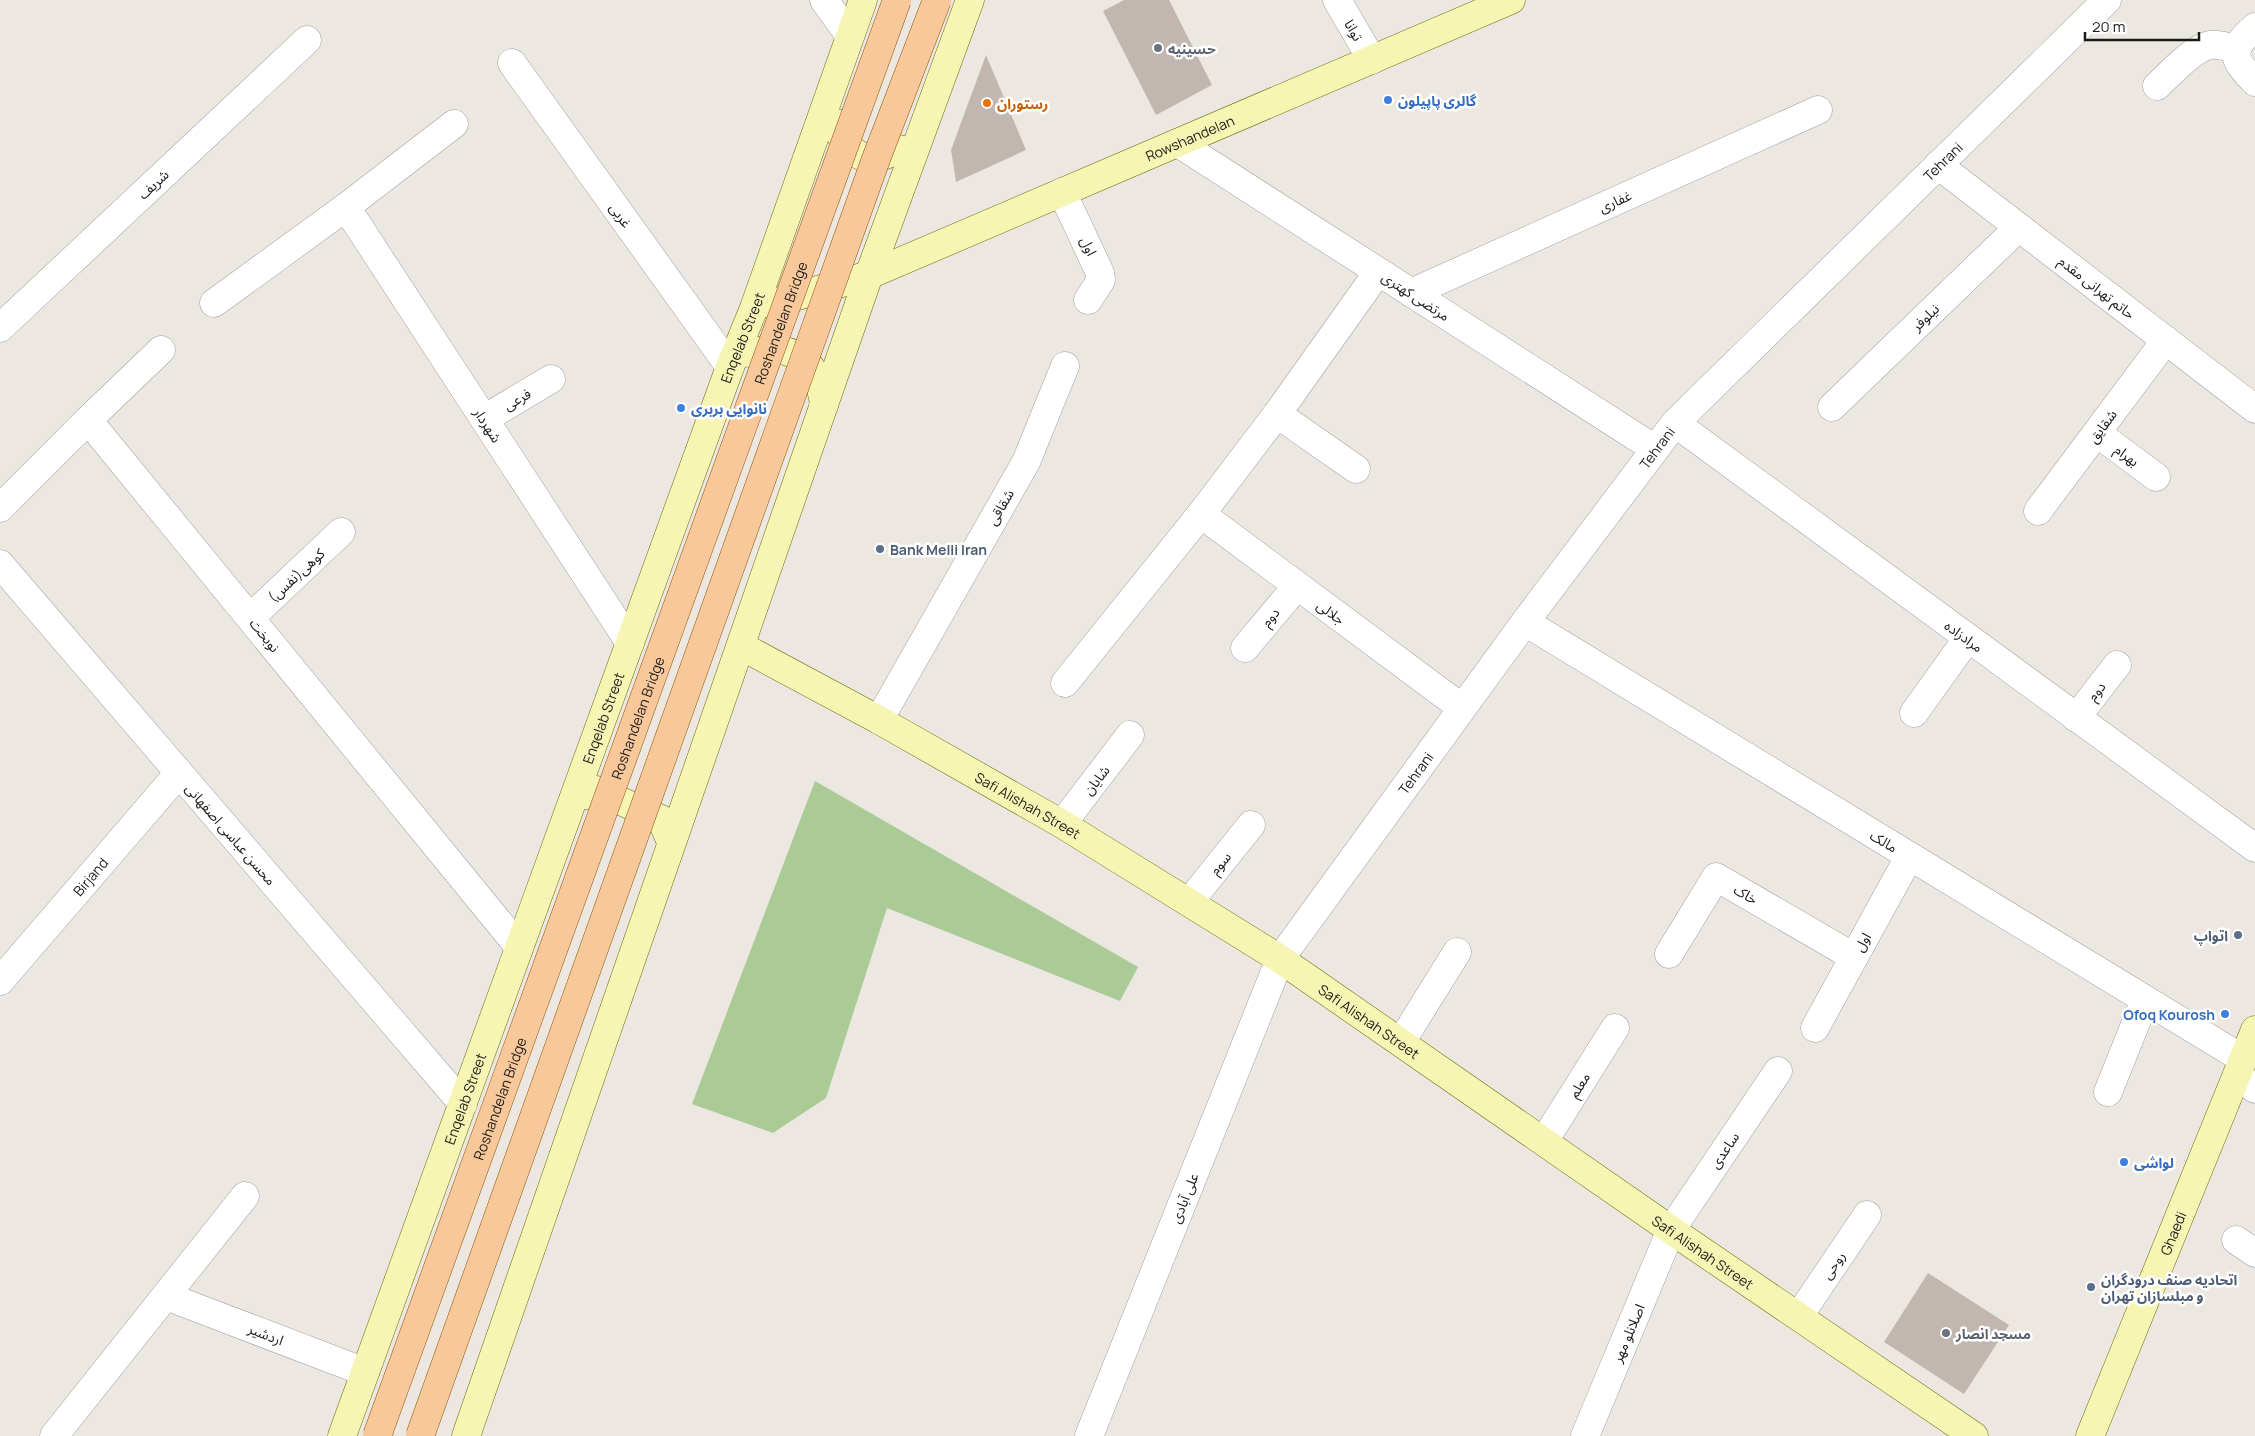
<svg xmlns="http://www.w3.org/2000/svg" width="2255" height="1436" font-family="Manrope,'Noto Sans Arabic',sans-serif">
  <style>
    .forest { fill: #aacb96 }
    .building { fill: #c1b7b0 }
    .lines { fill: none; stroke-linecap: round; stroke-linejoin: round }
    .street-casing { stroke: #a2a2a2; stroke-width: 29 }
    .secondary-casing { stroke: #696c08; stroke-width: 29 }
    .street { stroke: #fff; stroke-width: 28 }
    .secondary { stroke: #f7f5b4; stroke-width: 28 }
    .primary-bridge-casing { stroke: #8d5605; stroke-width: 29; stroke-linecap: butt }
    .primary-bridge { stroke: #f8c89a; stroke-width: 28 }
    .worship-dot { fill: #6b7280; stroke: #fff; stroke-width: 2 }
    .shop-dot { fill: #3f7fe0; stroke: #fff; stroke-width: 2 }
    .food-dot { fill: #e8710a; stroke: #fff; stroke-width: 2 }
    .service-dot { fill: #5c6f8a; stroke: #fff; stroke-width: 2 }
    .labels { text-anchor: middle; dominant-baseline: central; stroke-width: 5; stroke-linejoin: round; paint-order: stroke }
    .street-label { font-size: 14px; fill: #1b1b1b; stroke: #fff }
    .worship-label { font-size: 14px; font-weight: bold; fill: #5b616d; stroke: #fff; text-anchor: start }
    .shop-label { font-size: 14px; font-weight: bold; fill: #366cbe; stroke: #fff; text-anchor: start }
    .food-label { font-size: 14px; font-weight: bold; fill: #c56008; stroke: #fff; text-anchor: start }
    .service-label { font-size: 14px; font-weight: bold; fill: #4e5e75; stroke: #fff; text-anchor: start }
  </style>
  <rect width="100%" height="100%" fill="#ece8e1"/>
  <polygon class="forest" points="815,781 1138,967 1120,1001 887,908 826,1098 773,1133 692,1104"/>
  <g class="building">
    <polygon points="1124,0 1169,0 1212,85 1156,115 1103,11"/>
    <polygon points="986,55 1026,150 956,182 951,150"/>
    <polygon points="1928,1273 2009,1325 1964,1394 1884,1342"/>
  </g>
  <g class="lines">
    <g class="street-casing">
      <g id="street">
        <polyline points="824,0 850,36"/>
        <polyline points="1337,0 1372,60"/>
        <path d="M 2255,27 C 2228,51 2232,58 2255,82"/>
        <polyline points="512,63 730,367"/>
        <path d="M 2157,86 C 2170,74 2193,48 2210,45 C 2219,44 2228,47 2237,50"/>
        <polyline points="1178,143 1655,449"/>
        <polyline points="1938,165 2255,409"/>
        <polyline points="1062,192 1100,273 1101,280 1088,300"/>
        <polyline points="346,207 630,643"/>
        <polyline points="1411,293 1818,110"/>
        <polyline points="214,303 346,207 454,124"/>
        <polyline points="0,328 307,40"/>
        <polyline points="1832,407 2019,227"/>
        <polyline points="1277,414 1356,469"/>
        <polyline points="484,419 551,379"/>
        <polyline points="88,420 161,350"/>
        <polyline points="1675,423 2255,848"/>
        <polyline points="2097,433 2156,477"/>
        <polyline points="0,508 88,420 519,947"/>
        <polyline points="2038,511 2166,340"/>
        <polyline points="1201,514 1462,708"/>
        <polyline points="0,564 463,1104"/>
        <polyline points="251,617 341,532"/>
        <polyline points="1525,622 2243,1059"/>
        <polyline points="1245,648 1296,587"/>
        <polyline points="1065,683 1201,514 1277,414 1378,272"/>
        <polyline points="1914,713 1967,639"/>
        <polyline points="2076,718 2117,665"/>
        <polyline points="879,720 1026,462 1065,366"/>
        <polyline points="1062,824 1130,735"/>
        <polyline points="1190,901 1251,825"/>
        <polyline points="1669,954 1716,877 1854,957"/>
        <path id="s1" d="M 0,981 L 179,773"/>
        <polyline points="1815,1028 1909,857"/>
        <polyline points="1401,1042 1457,952"/>
        <polyline points="2237,1075 2255,1089"/>
        <polyline points="2108,1092 2145,1000"/>
        <polyline points="1544,1141 1615,1028"/>
        <polyline points="2236,1240 2255,1253"/>
        <polyline points="166,1296 365,1372"/>
        <polyline points="1799,1316 1867,1215"/>
        <polyline points="54,1436 245,1196"/>
        <path id="s2" d="M 1089,1436 L 1280,959 L 1525,622 L 1675,423 L 2107,0"/>
        <polyline points="1585,1436 1671,1230 1778,1071"/>
      </g>
    </g>
    <g class="secondary-casing">
      <g id="secondary">
        <path d="M 837,123 C 839,139 856,161 876,158 C 883,157 892,152 899,149"/>
        <path id="s3" d="M 770,304 L 869,275 L 1511,0"/>
        <path d="M 749,353 C 793,341 819,362 824,405"/>
        <path id="s4" d="M 741,646 L 879,720 L 1062,824 L 1280,959 L 1671,1230 L 1974,1436"/>
        <polyline points="587,795 596,790 661,819 671,842"/>
        <path id="s5" d="M 342,1436 L 730,367 L 754,308 L 863,0"/>
        <polyline points="466,1436 869,275 970,0"/>
        <path id="s6" d="M 2090,1436 L 2255,1030"/>
      </g>
    </g>
    <use href="#street" class="street"/>
    <use href="#secondary" class="secondary"/>
    <g class="primary-bridge-casing">
      <g id="primary-bridge">
        <path id="s7" d="M 377,1436 L 897,0"/>
        <polyline points="420,1436 876,159 937,0"/>
      </g>
    </g>
    <use href="#primary-bridge" class="primary-bridge"/>
  </g>
  <g class="worship-dot">
    <circle cx="1158" cy="48" r="5"/>
    <circle cx="1946" cy="1333" r="5"/>
  </g>
  <g class="shop-dot">
    <circle cx="1388" cy="100" r="5"/>
    <circle cx="681" cy="408" r="5"/>
    <circle cx="2225" cy="1014" r="5"/>
    <circle cx="2124" cy="1162" r="5"/>
  </g>
  <circle class="food-dot" cx="987" cy="103" r="5"/>
  <g class="service-dot">
    <circle cx="880" cy="549" r="5"/>
    <circle cx="2238" cy="935" r="5"/>
    <circle cx="2091" cy="1287" r="5"/>
  </g>
  <g class="labels">
    <g class="street-label">
      <text transform="translate(1354 30) rotate(60)">توانا</text>
      <text stroke="none"><textPath href="#s3" startOffset="452">Rowshandelan</textPath></text>
      <text stroke="none"><textPath href="#s2" startOffset="1554">Tehrani</textPath></text>
      <text transform="translate(153 184) rotate(-43)">شریف</text>
      <text transform="translate(1615 201) rotate(-24)">غفاری</text>
      <text transform="translate(621 215) rotate(54)">غربی</text>
      <text transform="translate(1089 246) rotate(64)">اول</text>
      <text transform="translate(2097 287) rotate(38)">حاتم تهرانی مقدم</text>
      <text transform="translate(1416 296) rotate(33)">مرتضی کهتری</text>
      <text transform="translate(1925 317) rotate(-44)">نیلوفر</text>
      <text stroke="none"><textPath href="#s7" startOffset="1184">Roshandelan Bridge</textPath></text>
      <text stroke="none"><textPath href="#s5" startOffset="1169">Enqelab Street</textPath></text>
      <text transform="translate(517 399) rotate(-30)">فرعی</text>
      <text transform="translate(488 425) rotate(57)">شهردار</text>
      <text transform="translate(2102 426) rotate(-53)">شقایق</text>
      <text stroke="none"><textPath href="#s2" startOffset="1149">Tehrani</textPath></text>
      <text transform="translate(2127 455) rotate(36)">بهرام</text>
      <text transform="translate(1000 507) rotate(-60)">شقاقی</text>
      <text transform="translate(296 575) rotate(-43)">کوهی(نفس)</text>
      <text transform="translate(1331 612) rotate(36)">جلالی</text>
      <text transform="translate(1270 617) rotate(-51)">دوم</text>
      <text transform="translate(265 635) rotate(51)">نوبخت</text>
      <text transform="translate(1964 636) rotate(36)">مرادزاده</text>
      <text transform="translate(2096 691) rotate(-52)">دوم</text>
      <text stroke="none"><textPath href="#s5" startOffset="764">Enqelab Street</textPath></text>
      <text stroke="none"><textPath href="#s7" startOffset="764">Roshandelan Bridge</textPath></text>
      <text stroke="none"><textPath href="#s2" startOffset="744">Tehrani</textPath></text>
      <text transform="translate(1096 780) rotate(-52)">شایان</text>
      <text stroke="none"><textPath href="#s4" startOffset="328">Safi Alishah Street</textPath></text>
      <text transform="translate(231 834) rotate(49)">محسن عباسی اصفهانی</text>
      <text transform="translate(1884 841) rotate(31)">مالک</text>
      <text transform="translate(1220 863) rotate(-51)">سوم</text>
      <text stroke="none"><textPath href="#s1" startOffset="138">Birjand</textPath></text>
      <text transform="translate(1746 894) rotate(30)">خاک</text>
      <text transform="translate(1862 942) rotate(-61)">اول</text>
      <text stroke="none"><textPath href="#s4" startOffset="732">Safi Alishah Street</textPath></text>
      <text transform="translate(1579 1085) rotate(-58)">معلم</text>
      <text stroke="none"><textPath href="#s5" startOffset="359">Enqelab Street</textPath></text>
      <text stroke="none"><textPath href="#s7" startOffset="359">Roshandelan Bridge</textPath></text>
      <text transform="translate(1724 1150) rotate(-56)">ساعدی</text>
      <text transform="translate(1184 1198) rotate(-68)">علی آبادی</text>
      <text stroke="none"><textPath href="#s6" startOffset="219">Ghaedi</textPath></text>
      <text stroke="none"><textPath href="#s4" startOffset="1138">Safi Alishah Street</textPath></text>
      <text transform="translate(1833 1265) rotate(-56)">روحی</text>
      <text transform="translate(1628 1333) rotate(-67)">اصلانلو مهر</text>
      <text transform="translate(266 1334) rotate(21)">اردشیر</text>
    </g>
    <g class="worship-label">
      <text x="1168" y="48">حسینیه</text>
      <text x="1956" y="1333">مسجد انصار</text>
    </g>
    <g class="shop-label">
      <text x="1398" y="100">گالری پاپیلون</text>
      <text x="691" y="408">نانوایی بربری</text>
      <text x="2215" y="1014" text-anchor="end">Ofoq Kourosh</text>
      <text x="2134" y="1162">لواشی</text>
    </g>
    <g class="food-label">
      <text x="997" y="103">رستوران</text>
    </g>
    <g class="service-label">
      <text x="890" y="549">Bank Melli Iran</text>
      <text x="2228" y="935" text-anchor="end">اتواپ</text>
      <text x="2101" y="1279">اتحادیه صنف درودگران<tspan x="2101" dy="16">و مبلسازان تهران</tspan></text>
    </g>
  </g>
  <path d="M2085 32v8h114v-8" fill="none" stroke="#1b1b1b" stroke-width="2.5"/>
  <text x="2092" y="32" font-size="15" fill="#1b1b1b" stroke="#ffffff" stroke-width="4" paint-order="stroke">20 m</text>
</svg>
